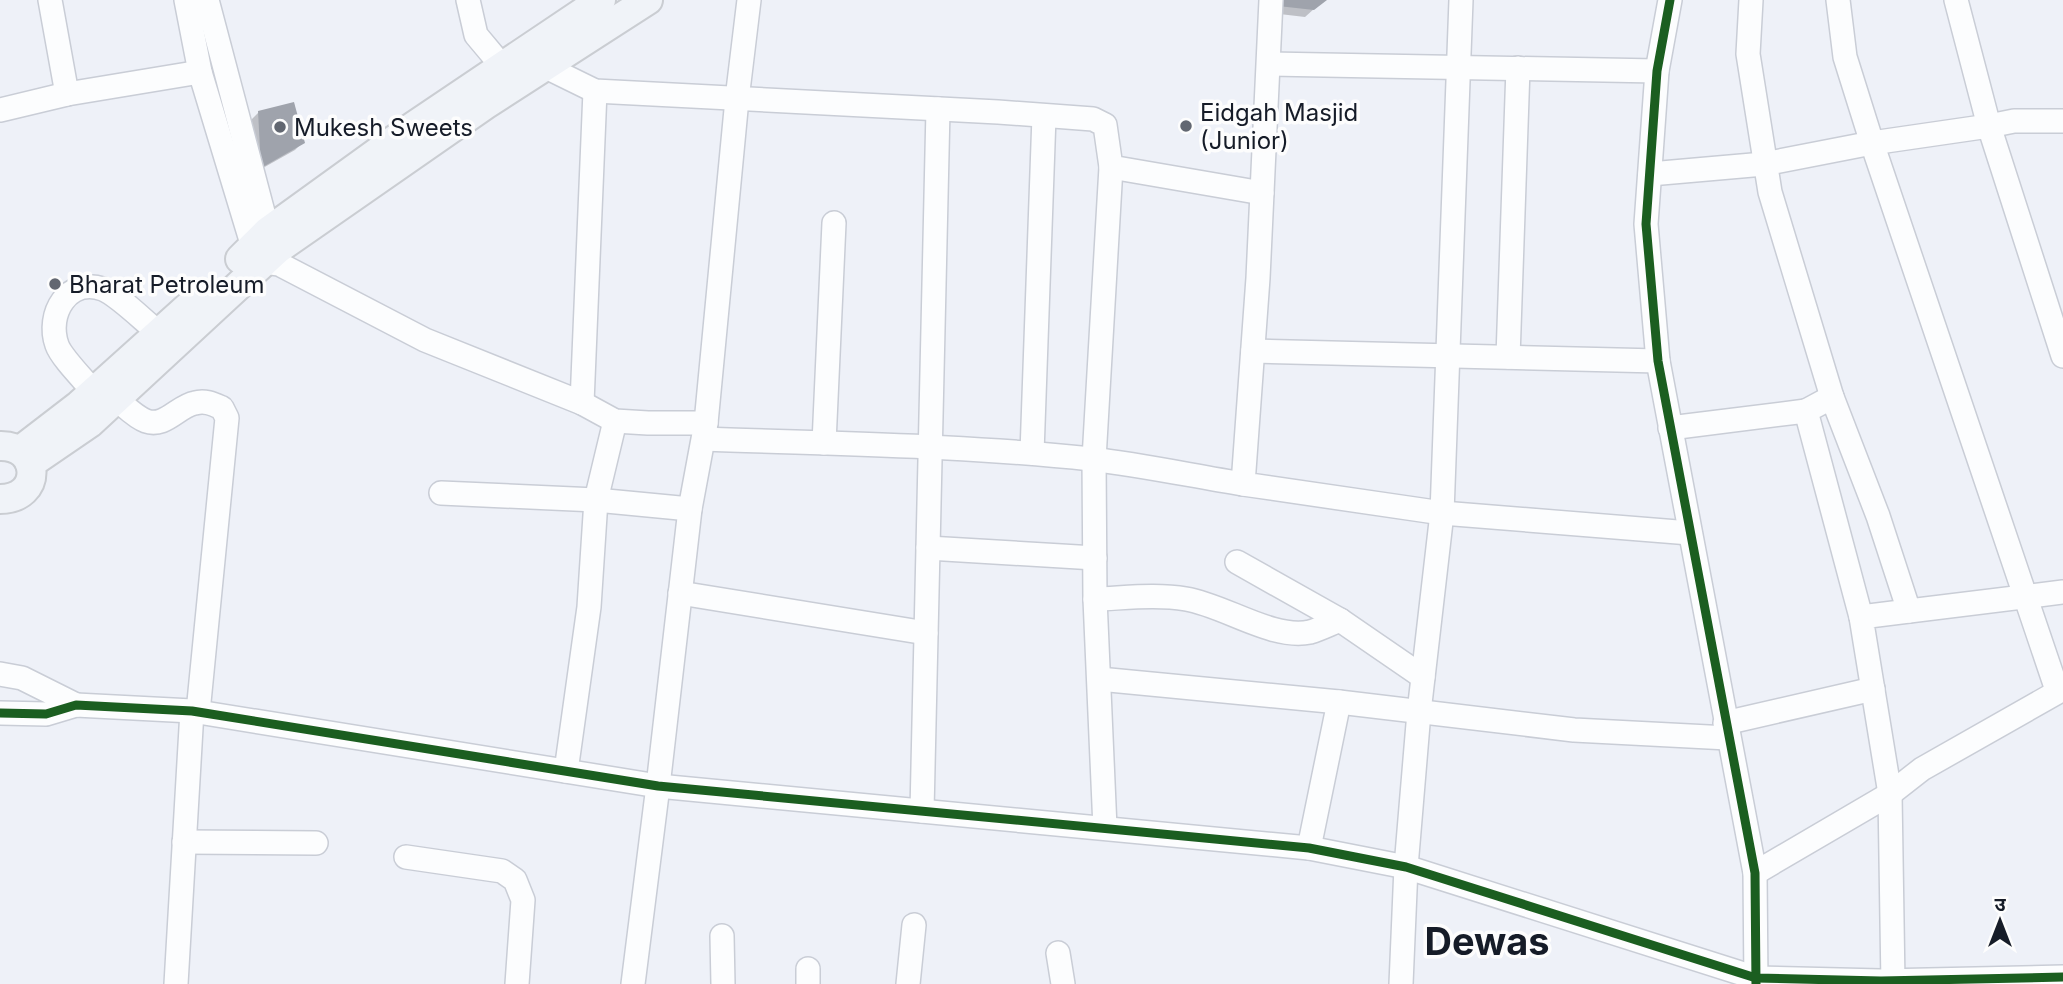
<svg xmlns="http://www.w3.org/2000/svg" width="2063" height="984" font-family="Inter,'Noto Sans Devanagari',sans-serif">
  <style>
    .shadow { fill: #0003 }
    .building { fill: #9fa3ac }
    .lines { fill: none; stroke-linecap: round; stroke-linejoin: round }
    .minor-casing { stroke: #c9cdd6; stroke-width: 26 }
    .major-casing { stroke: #cacdd2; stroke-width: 32 }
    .minor { stroke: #fcfdfe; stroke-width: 23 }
    .major { stroke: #f0f3f8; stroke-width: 28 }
    .cycleway-casing { stroke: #fdfdfd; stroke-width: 13 }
    .cycleway { stroke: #1b5e20; stroke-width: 9 }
    .poi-dot { fill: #626771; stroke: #fdfdfd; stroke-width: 2.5 }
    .labels { text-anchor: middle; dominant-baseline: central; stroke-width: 7; stroke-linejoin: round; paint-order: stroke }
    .poi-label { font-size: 24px; fill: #161c28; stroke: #fdfdfd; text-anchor: start }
    .town-label { font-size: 38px; font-weight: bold; fill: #161c28; stroke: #fdfdfd }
  </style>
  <rect width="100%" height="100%" fill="#eef1f8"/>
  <g class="shadow">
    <polygon points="1271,0 1324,0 1305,17 1271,13"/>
    <polygon points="259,112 303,142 295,150 254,173 251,120"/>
  </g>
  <g class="building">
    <polygon points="1277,0 1327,0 1314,10 1278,6"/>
    <polygon points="294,102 305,143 261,168 258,111"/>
  </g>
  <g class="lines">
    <g class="minor-casing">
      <g id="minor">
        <polyline points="50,0 67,94"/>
        <polyline points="186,0 200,72 253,247 264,262 279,264 425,340 582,403 615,421 648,423 706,423"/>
        <polyline points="207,0 268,231 275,243"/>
        <polyline points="468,0 476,35 502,66"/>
        <polyline points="1271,0 1258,278 1243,484 1442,513 1690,533"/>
        <polyline points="1670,0 1657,71 1646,224 1658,361 1755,873 1756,984"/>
        <polyline points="1751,0 1748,54 1770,192 1832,397 1878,516 1909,611 2063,592"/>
        <polyline points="1838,0 1845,57 1872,143 2057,690"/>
        <polyline points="1956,0 1989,126 2063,356"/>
        <polyline points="1269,64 1657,71"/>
        <polyline points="544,66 595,91 998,112 1093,119 1105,125 1111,167 1262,193"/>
        <polyline points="0,110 67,94 200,72"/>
        <polyline points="1650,174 1764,164 1872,143 1989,126 2014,121 2063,121"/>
        <polyline points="1253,351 1658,361"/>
        <polyline points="1508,357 1518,68"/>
        <path d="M 94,392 C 85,381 61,357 57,345 C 46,314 68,277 103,289 C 118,295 145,322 159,333"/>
        <polyline points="1832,397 1806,411 1861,617"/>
        <path d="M 115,398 C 125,406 135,417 146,421 C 165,428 178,406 195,403 C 205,400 213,404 222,408 L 227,418 L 198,712"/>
        <polyline points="582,403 595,91"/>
        <polyline points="1670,428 1806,411"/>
        <path d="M 704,439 C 833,444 962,445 1091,459 C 1142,465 1193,476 1243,484"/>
        <polyline points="824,443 834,223"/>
        <polyline points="1032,453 1044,116"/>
        <polyline points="441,493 596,500 690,509"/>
        <polyline points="928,548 1095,558"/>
        <polyline points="1237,562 1340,620 1423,677"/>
        <polyline points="680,593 926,633"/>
        <path d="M 1095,599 C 1125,598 1157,594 1186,599 C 1224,605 1272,640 1310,632 C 1320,629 1330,624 1340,620"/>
        <polyline points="0,674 22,678 76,705"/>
        <polyline points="1099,679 1339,702 1574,730 1728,738"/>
        <polyline points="0,713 46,714 76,705 192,711 658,786 1309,848 1406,867 1756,978 1881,981 2063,977"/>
        <polyline points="1725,723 1873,689"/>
        <polyline points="566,771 589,607 596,500 615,421"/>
        <polyline points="922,811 938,109"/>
        <polyline points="1105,828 1095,599 1094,459 1111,167"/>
        <polyline points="184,842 316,843"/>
        <polyline points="1309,848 1339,702"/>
        <polyline points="406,857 502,871 515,880 523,900 517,984"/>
        <polyline points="1755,873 1890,794 1922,769 2063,689"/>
        <polyline points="722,936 723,984"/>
        <polyline points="1058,953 1063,984"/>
        <polyline points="808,969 808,984"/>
        <polyline points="176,984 192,711"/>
        <polyline points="633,984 658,786 690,509 706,423 737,99 749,0"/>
        <polyline points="908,984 914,925"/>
        <polyline points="1401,984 1406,867 1419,712 1442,513 1461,0"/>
        <polyline points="1893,984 1890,794 1861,617 1909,611"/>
      </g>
    </g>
    <g class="major-casing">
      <g id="major">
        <polyline points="240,259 268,231 412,127 601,0"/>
        <polyline points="27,445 79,405 198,298"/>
        <path d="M 0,446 C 41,445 43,499 0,499"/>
        <polyline points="30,464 90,423 278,249 485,105 648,0"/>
      </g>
    </g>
    <use href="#minor" class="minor"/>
    <use href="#major" class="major"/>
    <g class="cycleway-casing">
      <g id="cycleway">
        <polyline points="1670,0 1657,71 1646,224 1658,361 1755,873 1756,984"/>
        <polyline points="0,713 46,714 76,705 192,711 658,786 1309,848 1406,867 1756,978 1881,981 2063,977"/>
      </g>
    </g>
    <use href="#cycleway" class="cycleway"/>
  </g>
  <g class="poi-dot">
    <circle cx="1186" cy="126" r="7"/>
    <circle cx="280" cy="127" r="7"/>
    <circle cx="55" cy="284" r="7"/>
  </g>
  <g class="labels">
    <g class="poi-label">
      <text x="1200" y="112">Eidgah Masjid<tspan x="1200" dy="28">(Junior)</tspan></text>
      <text x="294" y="127">Mukesh Sweets</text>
      <text x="69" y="284">Bharat Petroleum</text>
    </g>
    <g class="town-label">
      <text x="1487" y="941">Dewas</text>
    </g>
  </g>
  <g transform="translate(2000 921)" stroke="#fdfdfd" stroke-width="5" paint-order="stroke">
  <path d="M0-5L12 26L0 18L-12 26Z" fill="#161c28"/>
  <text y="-10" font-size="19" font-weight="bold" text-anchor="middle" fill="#161c28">उ</text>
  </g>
</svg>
